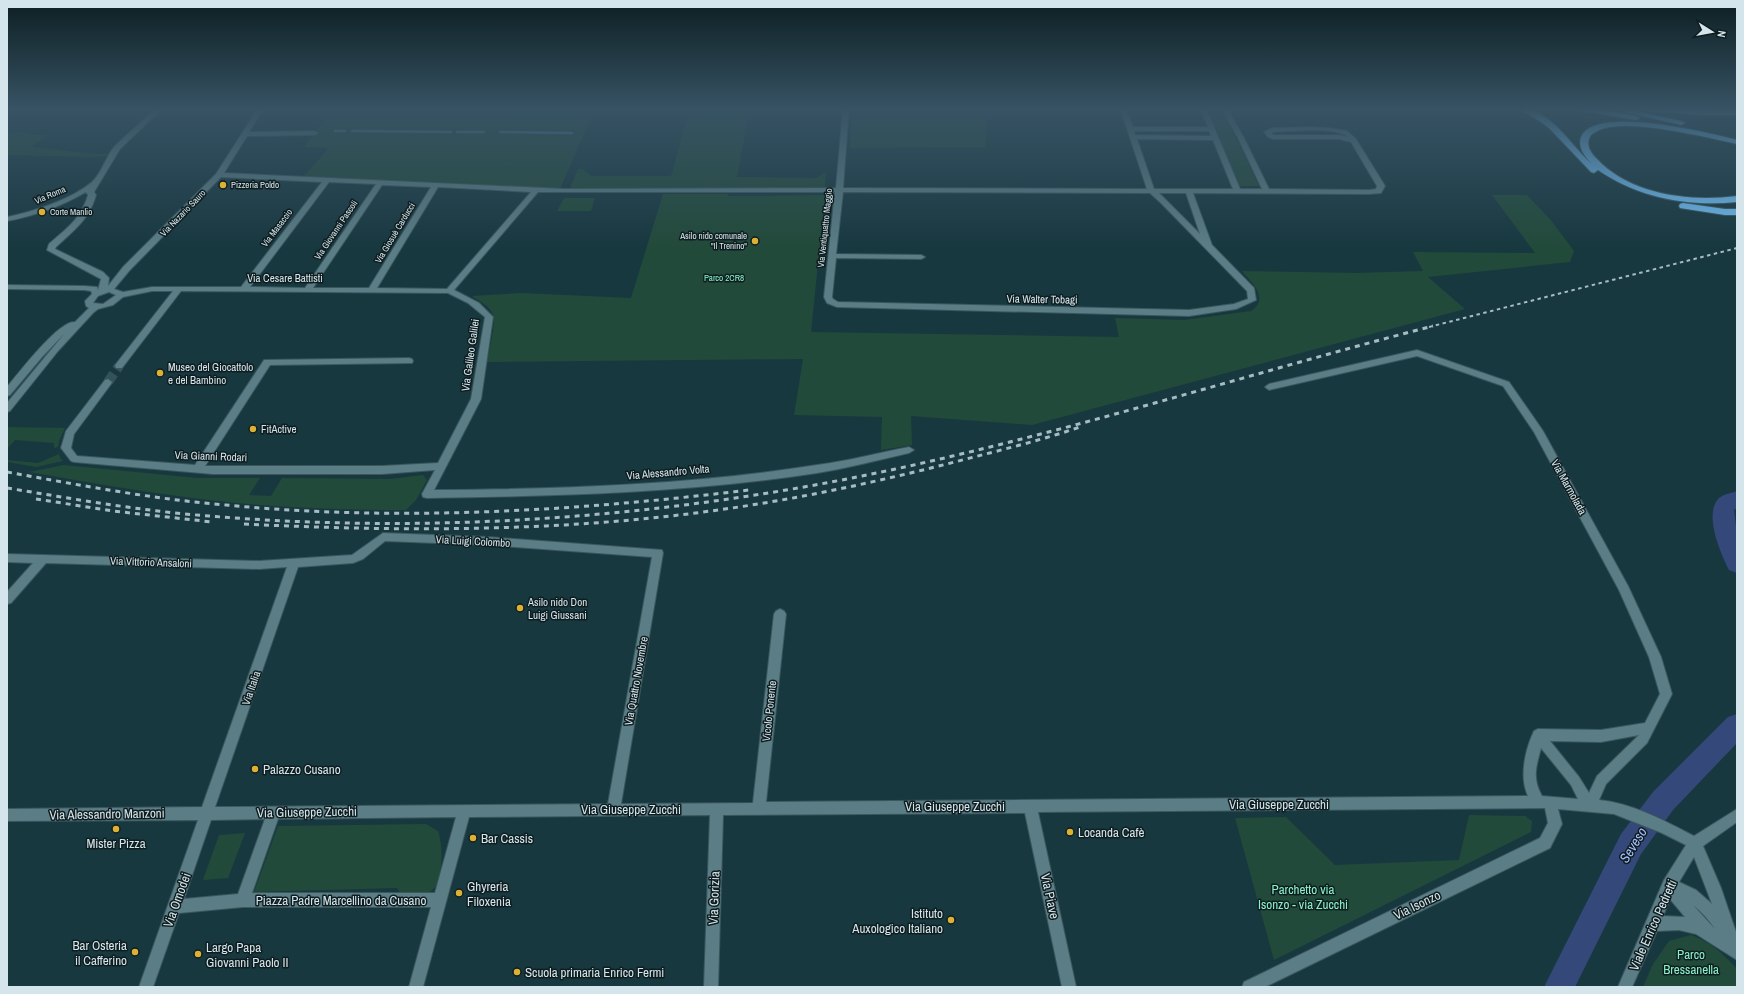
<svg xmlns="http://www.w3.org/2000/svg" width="1744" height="994" font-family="'Archivo Narrow',sans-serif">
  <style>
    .green { fill: #224a3a }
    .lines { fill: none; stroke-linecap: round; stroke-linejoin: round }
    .stream { stroke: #65779c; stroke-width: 2.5 }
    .river { fill: #35487a; fill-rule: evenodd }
    .minor-tunnel { stroke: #34525a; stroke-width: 10; stroke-dasharray: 10 5; stroke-linecap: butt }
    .minor-casing { stroke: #3b575d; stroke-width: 2 }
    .highway-casing { stroke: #3b575d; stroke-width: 2 }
    .minor { fill: #5b7d85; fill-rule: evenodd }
    .highway { fill: #71bff7; fill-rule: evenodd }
    .rail-far1 { stroke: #a7bcc2; stroke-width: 2; stroke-dasharray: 3.5 3.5; stroke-linecap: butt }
    .rail { stroke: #a7bcc2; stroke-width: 3; stroke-dasharray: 5 5; stroke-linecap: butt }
    .poi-dot { fill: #ddb133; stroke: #0f1d20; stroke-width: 1.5 }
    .labels { text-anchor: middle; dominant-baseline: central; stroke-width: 3; stroke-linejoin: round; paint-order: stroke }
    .far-poi-label { font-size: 9px; fill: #d4e6eb; stroke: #0f1d20; text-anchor: start }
    .far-street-label { font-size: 9px; fill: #d4e6eb; stroke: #0f1d20 }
    .far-park-label { font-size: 9px; fill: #89f2c6; stroke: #0f1d20 }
    .street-label { font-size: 11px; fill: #d4e6eb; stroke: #0f1d20 }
    .poi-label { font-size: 11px; fill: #d4e6eb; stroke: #0f1d20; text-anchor: start }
    .near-poi-label { font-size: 13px; fill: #d4e6eb; stroke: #0f1d20; text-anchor: start }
    .near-street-label { font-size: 13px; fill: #d4e6eb; stroke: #0f1d20 }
    .near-park-label { font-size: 13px; fill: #89f2c6; stroke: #0f1d20 }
    .near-water-label { font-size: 14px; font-style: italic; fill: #a4bdfc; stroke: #0f1d20 }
  </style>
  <rect width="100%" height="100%" fill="#183840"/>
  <g class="green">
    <polygon points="333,108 595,108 560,189 303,177 329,148 304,147"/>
    <polygon points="690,108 750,108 737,177 816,178 826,172 825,188 570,188 578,169 583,169 592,176 671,176"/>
    <polygon points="852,108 899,108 912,115 987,116 985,147 850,148"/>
    <polygon points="1205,108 1221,108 1259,186 1240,186"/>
    <polygon points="7,131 12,134 18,132 31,133 30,135 47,135 31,147 94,154 108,154 108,156 92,157 7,155"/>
    <path d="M 663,194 L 728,194 L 728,196 L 825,195 L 811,332 L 1119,337 L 1115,318 L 1184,320 L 1251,311 C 1270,298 1252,283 1242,271 L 1357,273 L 1423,271 L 1413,252 L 1535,253 L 1492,195 L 1527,195 L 1551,220 L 1574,251 L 1570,262 L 1428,277 L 1465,309 L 1032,425 L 911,416 L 912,445 L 881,450 L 882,417 L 794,415 L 803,359 L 487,362 C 489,351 496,325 493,315 C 490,306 479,301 472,296 L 522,293 L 631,298 Z"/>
    <polygon points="564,198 595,198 591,211 557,211"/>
    <polygon points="7,427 65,428 59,441 58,447 54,448 54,443 15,440 7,449"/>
    <polygon points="59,454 60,458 63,461 36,467 7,462 7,460 38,463"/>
    <path d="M 64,465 L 197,478 L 260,478 L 249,495 L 271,496 L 282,478 L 390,479 L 423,475 L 427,480 L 416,500 L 406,510 C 343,510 280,508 218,501 C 155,494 92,483 29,472 Z"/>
    <polygon points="1469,815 1525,816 1532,821 1531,832 1274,960 1235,818 1286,817 1335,865 1459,860"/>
    <path d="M 426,824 L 438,831 C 443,846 443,872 436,886 C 434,889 429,892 427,895 L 403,897 L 397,888 L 254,892 L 278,826 Z"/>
    <polygon points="245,833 228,878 203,880 219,835"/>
    <path d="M 1691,935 C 1712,943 1722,953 1737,969 L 1737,987 L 1643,987 L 1653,964 L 1669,941 Z"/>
  </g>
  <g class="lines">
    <g class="stream">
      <polyline points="335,131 345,131"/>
      <polyline points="352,131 451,132"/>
      <polyline points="457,132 484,132"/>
      <polyline points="500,132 572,133"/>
    </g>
    <g class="river">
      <path d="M 1737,491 L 1737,508 L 1734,510 L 1737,534 L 1737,573 L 1729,570 C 1721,554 1703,514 1719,498 C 1724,494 1732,493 1737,491 Z"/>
      <polygon points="1737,714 1737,743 1673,810 1641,854 1575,987 1544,987 1621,834 1653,792 1728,717"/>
    </g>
    <polyline class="minor-tunnel" points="108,382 119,366"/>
    <g class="minor-casing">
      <g id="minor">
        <path d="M 156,108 L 163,108 L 120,149 L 94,192 L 96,195 C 89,220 74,230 56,247 L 55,249 L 103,272 L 109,278 L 108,286 L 123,267 L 216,174 L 258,108 L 264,108 L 249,132 L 315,131 L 318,133 L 315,135 L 247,136 L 224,173 L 565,189 L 836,188 L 843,108 L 849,108 L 843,188 L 1147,189 L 1120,108 L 1126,108 L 1133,127 L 1208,127 L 1200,108 L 1206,108 L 1240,189 L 1262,189 L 1238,138 L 1221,108 L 1227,108 L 1244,138 L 1269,189 L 1369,190 L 1376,189 L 1377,186 L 1351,142 L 1339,139 L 1273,139 L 1268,137 L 1264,132 L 1272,128 L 1310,127 L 1330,128 L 1347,131 L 1356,139 L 1385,186 L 1381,193 L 1369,194 L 1193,193 L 1212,245 L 1254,288 L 1256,300 L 1236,309 L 1189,316 L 837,307 L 827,303 L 824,297 L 835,192 L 538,192 L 454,290 L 479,303 L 493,317 L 481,399 L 434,490 C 562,489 690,485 817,465 C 848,461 878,453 909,447 L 914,450 L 909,453 C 878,460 848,468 817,473 C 688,493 557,496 427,498 L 423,497 L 422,494 L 435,470 L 382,474 L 213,474 L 74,462 L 71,461 L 61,448 L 66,431 L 105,380 L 108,379 L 112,382 L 111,384 L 74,434 L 71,448 L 77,456 L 195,465 L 264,360 L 409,358 L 412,359 L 413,361 L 412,363 L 270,365 L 205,466 L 382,466 L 438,463 L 471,399 L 485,317 L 468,303 L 448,293 L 181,291 L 122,368 L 116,368 L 115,366 L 116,364 L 173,291 L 152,291 L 123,297 L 113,305 L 98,309 L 93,313 L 58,351 L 10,411 L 7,412 L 7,403 L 65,333 L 42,357 L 10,395 L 7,396 L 7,387 C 18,374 59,320 75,322 L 89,308 L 86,306 L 85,301 L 92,294 L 91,291 L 84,290 L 7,289 L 7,285 L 84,286 L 97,287 L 98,290 L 101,279 L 47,250 L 49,244 C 67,228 81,219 88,195 L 86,192 C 62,206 35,216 7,221 L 7,217 C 33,212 72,199 92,182 C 102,173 106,156 115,146 C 128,133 143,121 156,108 ZM 1134,131 L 1209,131 L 1211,136 L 1135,135 ZM 1273,132 C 1291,132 1335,126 1348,137 L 1339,135 L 1274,135 L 1271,133 ZM 1137,139 L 1213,140 L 1233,189 L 1154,189 ZM 221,177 L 322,182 L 241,287 L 152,287 L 123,292 L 114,289 L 129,271 ZM 329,182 L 376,184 L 305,288 L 250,287 ZM 382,185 L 431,187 L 369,288 L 313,288 ZM 438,187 L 531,192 L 447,289 L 377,288 ZM 843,192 L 1150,193 L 1161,203 L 1247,291 L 1248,299 L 1234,304 L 1189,310 L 838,302 L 833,299 L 832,297 L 836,258 L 921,259 L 925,257 L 921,255 L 836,254 ZM 1159,193 L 1186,193 L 1200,234 ZM 109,292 L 116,295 L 103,304 L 93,303 L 98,296 Z"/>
        <path d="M 1417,350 L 1509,382 L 1543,431 L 1628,586 L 1661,657 L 1672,694 L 1647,743 L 1606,784 L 1599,800 C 1632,803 1665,821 1694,836 L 1737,809 L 1737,822 L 1703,846 L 1721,888 L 1737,935 L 1737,960 L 1696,934 L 1679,930 L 1657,931 L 1632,987 L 1618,987 L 1664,880 L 1686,845 L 1662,833 L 1614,814 L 1558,809 L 1562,824 L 1550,848 L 1265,987 L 1242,987 L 1244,982 L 1540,838 L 1548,823 L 1545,808 L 1038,812 L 1076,987 L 1062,987 L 1025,813 L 723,815 L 718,987 L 704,987 L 710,815 L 469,817 L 423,987 L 409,987 L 431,907 L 243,907 L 179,913 L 153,987 L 139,987 L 198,820 L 7,821 L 7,809 L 202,807 L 287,567 L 259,569 L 46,563 L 11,603 L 7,604 L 7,592 L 33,563 L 7,562 L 7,554 L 259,561 L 352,555 L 383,533 L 488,537 L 662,550 L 663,553 L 621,804 L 753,803 L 774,614 L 776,611 L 780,609 L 784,611 L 786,614 L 766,802 L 1528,796 C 1519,777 1525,750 1534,731 L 1538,729 L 1601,730 L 1645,723 L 1660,694 L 1649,657 L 1619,590 L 1534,432 L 1503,386 L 1417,356 L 1269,390 L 1265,387 L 1269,384 ZM 385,541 L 488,545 L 652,557 L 608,804 L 215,807 L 298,567 L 353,563 L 363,559 ZM 1639,735 L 1597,776 L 1589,793 L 1579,777 L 1550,741 L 1601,742 ZM 1541,748 L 1571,785 L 1578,799 L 1542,796 C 1532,778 1536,767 1541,748 ZM 456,817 L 435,893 L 252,893 L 278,819 ZM 265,819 L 238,894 L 184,899 L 211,820 ZM 1694,857 L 1712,904 L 1696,890 L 1679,882 ZM 1670,899 L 1685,917 L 1663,916 ZM 1693,905 C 1702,912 1709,920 1715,929 Z"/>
      </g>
    </g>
    <g class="highway-casing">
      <g id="highway">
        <path d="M 1518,108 C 1551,108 1570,145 1592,164 C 1585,157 1576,146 1582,135 C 1600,106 1709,133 1737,140 L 1737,144 C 1704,137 1633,119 1602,129 C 1598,130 1594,133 1591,135 C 1585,144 1590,152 1597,159 C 1631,195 1690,202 1737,196 L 1737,202 C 1688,207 1639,198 1598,170 L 1594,173 L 1591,172 L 1550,129 L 1541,122 Z"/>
        <polygon points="1573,108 1593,108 1636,116 1640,118 1636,120 1577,110"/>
        <polygon points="1647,108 1737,111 1737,115 1700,115 1650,111 1647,111"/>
        <polygon points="1626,109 1681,121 1685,123 1681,125 1629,113 1626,113"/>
        <polygon points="1683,203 1725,209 1737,209 1737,215 1725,215 1680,208 1679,206 1680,204"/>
      </g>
    </g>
    <use href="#minor" class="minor"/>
    <use href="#highway" class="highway"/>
    <polyline class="rail-far1" points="1429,327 1737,248"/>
    <g class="rail">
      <path d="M 7,472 C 79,485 152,499 226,505 C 400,522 575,511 749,490"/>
      <path d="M 7,488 C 74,499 141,511 209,516 C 427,534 648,519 862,476 C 1055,437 1243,375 1433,326"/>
      <polyline points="36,499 113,511 212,522"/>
      <path d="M 244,524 C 407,532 570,532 732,508 C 814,496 894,478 974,457 C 1009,448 1045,439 1080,427"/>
    </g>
  </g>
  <linearGradient id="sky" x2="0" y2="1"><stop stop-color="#0d1f23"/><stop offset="0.44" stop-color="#375364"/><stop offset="1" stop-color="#375364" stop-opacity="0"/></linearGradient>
  <rect width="1744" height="248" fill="url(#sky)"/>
  <g class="poi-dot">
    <circle cx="223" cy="185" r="4"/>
    <circle cx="42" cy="212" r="4"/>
    <circle cx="755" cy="241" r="4"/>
    <circle cx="160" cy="373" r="4"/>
    <circle cx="253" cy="429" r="4"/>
    <circle cx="520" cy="608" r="4"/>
    <circle cx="255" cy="769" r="4"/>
    <circle cx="116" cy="829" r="4"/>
    <circle cx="1070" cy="832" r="4"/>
    <circle cx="473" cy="838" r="4"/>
    <circle cx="459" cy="893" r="4"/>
    <circle cx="951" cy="920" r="4"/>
    <circle cx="135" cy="952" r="4"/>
    <circle cx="198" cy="954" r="4"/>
    <circle cx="517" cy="972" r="4"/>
  </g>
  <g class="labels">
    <g class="far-poi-label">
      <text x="231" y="185">Pizzeria Poldo</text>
      <text x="50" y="212">Corte Manlio</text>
      <text x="747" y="236" text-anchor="end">Asilo nido comunale<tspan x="747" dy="10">"Il Trenino"</tspan></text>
    </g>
    <g class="far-street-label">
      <text transform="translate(50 195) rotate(-23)">Via Roma</text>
      <text transform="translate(183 213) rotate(-46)">Via Nazario Sauro</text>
      <text transform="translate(277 228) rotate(-53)">Via Masaccio</text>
      <text transform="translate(825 228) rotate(-84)">Via Ventiquattro Maggio</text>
      <text transform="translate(336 230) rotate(-56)">Via Giovanni Pascoli</text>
      <text transform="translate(395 233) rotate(-59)">Via Giosuè Carducci</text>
    </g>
    <g class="far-park-label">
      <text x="724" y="278">Parco 2CR8</text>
    </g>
    <g class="street-label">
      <text x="285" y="278">Via Cesare Battisti</text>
      <text transform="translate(1042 299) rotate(1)">Via Walter Tobagi</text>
      <text transform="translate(470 355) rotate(-82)">Via Galileo Galilei</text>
      <text transform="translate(211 456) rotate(2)">Via Gianni Rodari</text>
      <text transform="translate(668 472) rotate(-5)">Via Alessandro Volta</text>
      <text transform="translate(1569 487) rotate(61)">Via Marmolada</text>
      <text transform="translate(473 541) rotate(3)">Via Luigi Colombo</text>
      <text transform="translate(151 562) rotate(2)">Via Vittorio Ansaloni</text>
      <text transform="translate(636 681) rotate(-80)">Via Quattro Novembre</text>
      <text transform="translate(251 688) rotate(-71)">Via Italia</text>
      <text transform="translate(769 711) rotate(-84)">Vicolo Ponente</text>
    </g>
    <g class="poi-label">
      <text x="168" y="367">Museo del Giocattolo<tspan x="168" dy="13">e del Bambino</tspan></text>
      <text x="261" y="429">FitActive</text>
      <text x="528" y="602">Asilo nido Don<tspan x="528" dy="13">Luigi Giussani</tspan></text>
    </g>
    <g class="near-poi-label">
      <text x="263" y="769">Palazzo Cusano</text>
      <text x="1078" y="832">Locanda Cafè</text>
      <text x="481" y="838">Bar Cassis</text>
      <text x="116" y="843" text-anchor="middle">Mister Pizza</text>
      <text x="467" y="886">Ghyreria<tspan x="467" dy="15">Filoxenia</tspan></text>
      <text x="943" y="913" text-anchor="end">Istituto<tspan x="943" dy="15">Auxologico Italiano</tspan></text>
      <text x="127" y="945" text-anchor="end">Bar Osteria<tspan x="127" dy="15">il Cafferino</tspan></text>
      <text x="206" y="947">Largo Papa<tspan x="206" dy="15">Giovanni Paolo II</tspan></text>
      <text x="525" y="972">Scuola primaria Enrico Fermi</text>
    </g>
    <g class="near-street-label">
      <text x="1279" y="804">Via Giuseppe Zucchi</text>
      <text x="955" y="806">Via Giuseppe Zucchi</text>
      <text x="631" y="809">Via Giuseppe Zucchi</text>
      <text transform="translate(307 812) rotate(-1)">Via Giuseppe Zucchi</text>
      <text transform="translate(107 814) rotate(-1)">Via Alessandro Manzoni</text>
      <text transform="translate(1050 896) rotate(78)">Via Piave</text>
      <text transform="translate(714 898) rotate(-88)">Via Gorizia</text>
      <text transform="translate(177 900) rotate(-70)">Via Omodei</text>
      <text x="341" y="900">Piazza Padre Marcellino da Cusano</text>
      <text transform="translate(1417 905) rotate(-26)">Via Isonzo</text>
      <text transform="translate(1653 925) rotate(-66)">Viale Enrico Pedretti</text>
    </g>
    <g class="near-park-label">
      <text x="1303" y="889">Parchetto via<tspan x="1303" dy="15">Isonzo - via Zucchi</tspan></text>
      <text x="1691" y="954">Parco<tspan x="1691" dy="15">Bressanella</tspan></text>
    </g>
    <g class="near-water-label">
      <text transform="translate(1633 845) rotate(-58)">Seveso</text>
    </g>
  </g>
  <rect width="1744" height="994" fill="none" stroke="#d4e6eb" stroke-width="16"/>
  <g transform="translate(1712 32) rotate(101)" stroke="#0f1d20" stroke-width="3" paint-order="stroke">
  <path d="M0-3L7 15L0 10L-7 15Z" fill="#d4e6eb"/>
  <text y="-6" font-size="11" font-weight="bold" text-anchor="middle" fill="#d4e6eb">N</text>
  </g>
</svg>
